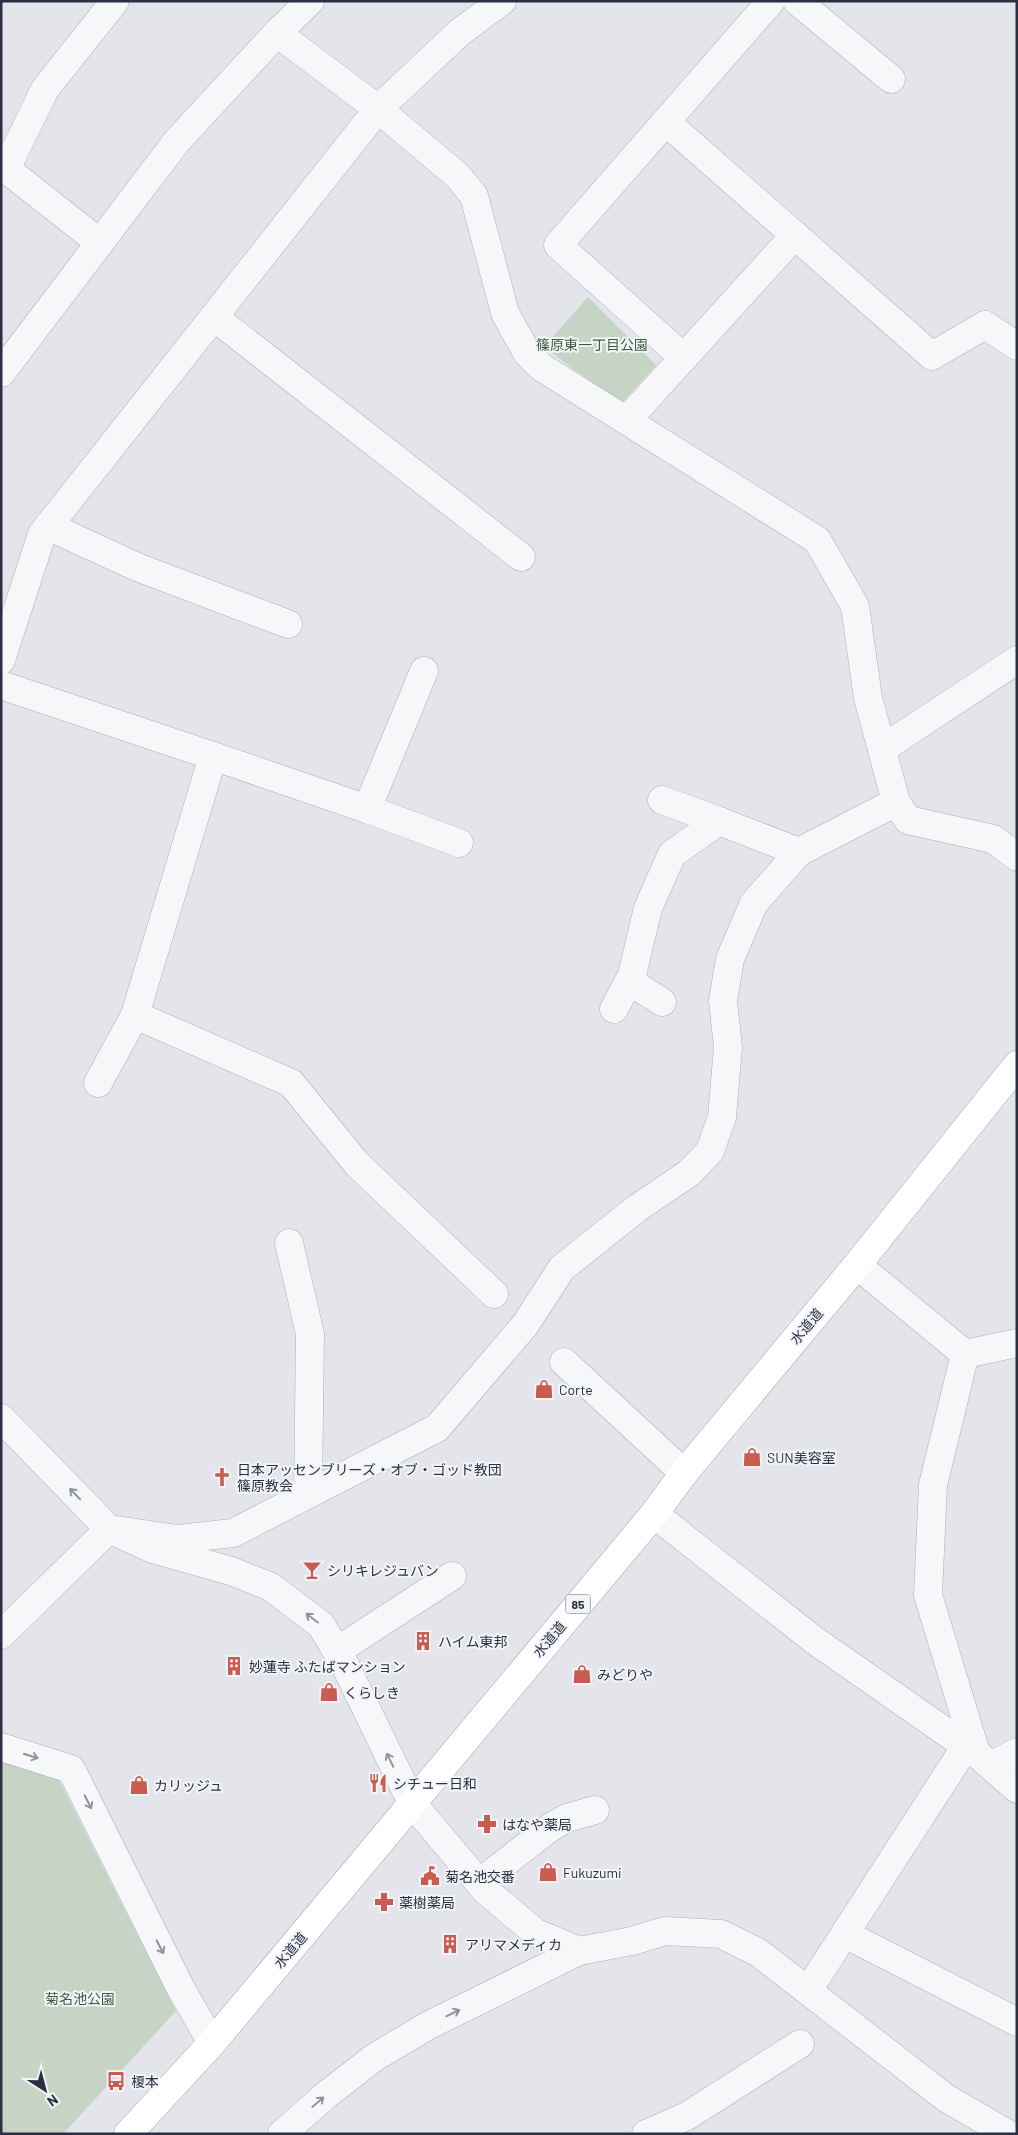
<svg xmlns="http://www.w3.org/2000/svg" width="1018" height="2135" font-family="Barlow,'Noto Sans JP',sans-serif">
  <style>
    .green { fill: #c5d4c5 }
    .lines { fill: none; stroke-linecap: round; stroke-linejoin: round }
    .minor-casing { stroke: #adaeb9; stroke-width: 29 }
    .major-casing { stroke: #a3a6b6; stroke-width: 29 }
    .minor { stroke: #f6f7f9; stroke-width: 28 }
    .major { stroke: #fff; stroke-width: 28 }
    .oneway { stroke: #91939e }
    .labels { text-anchor: middle; dominant-baseline: central; stroke-width: 4; stroke-linejoin: round; paint-order: stroke }
    .shield { fill: #f3f4f8; stroke: #686a79; stroke-width: 1 }
    .shield-label { font-size: 12px; font-weight: bold; fill: #2c2f43 }
    .park-label { font-size: 14px; fill: #3a5e3c; stroke: #f3f4f8 }
    .street-label { font-size: 14px; fill: #2c2f43; stroke: #f3f4f8 }
    .poi-label { font-size: 14px; fill: #2c2f43; stroke: #f3f4f8; text-anchor: start }
  </style>
  <rect width="100%" height="100%" fill="#e4e5eb"/>
  <g class="green">
    <polygon points="588,297 656,365 621,404 544,347"/>
    <polygon points="1,1761 58,1778 176,2011 63,2134 1,2134"/>
  </g>
  <g class="lines">
    <g class="minor-casing">
      <g id="minor">
        <polyline points="797,1 891,79"/>
        <polyline points="277,33 378,109 458,176 474,196 505,313 527,353 541,367 817,540 855,606 868,698 896,802 908,820 993,839 1017,857"/>
        <polyline points="666,122 932,356 985,325 1017,346"/>
        <polyline points="1,165 100,243"/>
        <polyline points="6,169 45,89 115,1"/>
        <polyline points="214,317 521,557"/>
        <polyline points="684,358 558,245 771,1"/>
        <polyline points="1,373 177,141 277,33 310,1"/>
        <polyline points="627,420 795,235"/>
        <polyline points="48,526 137,567 288,624"/>
        <polyline points="1,660 42,534 378,109 460,32 502,1"/>
        <polyline points="1,685 213,756"/>
        <polyline points="882,749 1017,660"/>
        <polyline points="662,800 719,821"/>
        <polyline points="367,809 424,671"/>
        <polyline points="459,843 367,809 213,756 135,1015 291,1083 357,1164 494,1294"/>
        <polyline points="629,981 662,1002"/>
        <polyline points="614,1009 632,975 648,908 672,854 719,821 799,852"/>
        <polyline points="98,1083 135,1015"/>
        <polyline points="289,1243 310,1334 308,1494"/>
        <polyline points="857,1265 965,1354 933,1485 928,1595 976,1753"/>
        <polyline points="965,1354 1017,1343"/>
        <polyline points="564,1362 684,1473"/>
        <polyline points="1,1418 109,1529 153,1549 231,1571 271,1587 321,1625 345,1665 412,1803 485,1890 536,1933 579,1951"/>
        <polyline points="654,1514 814,1640 976,1753 1017,1789"/>
        <polyline points="109,1529 178,1539 233,1533 437,1428 525,1325 562,1268 636,1209 689,1173 710,1151 722,1117 728,1047 723,1001 730,959 754,903 799,852 896,802"/>
        <polyline points="1,1635 109,1529"/>
        <polyline points="337,1651 452,1576"/>
        <polyline points="1,1747 71,1769 181,1989 212,2043"/>
        <polyline points="992,1765 1017,1752"/>
        <polyline points="479,1883 551,1827 567,1818 595,1810"/>
        <polyline points="845,1934 1017,2022"/>
        <polyline points="809,1989 966,1746"/>
        <polyline points="282,2134 326,2095 375,2057 429,2025 579,1951 632,1941 665,1931 721,1934 759,1953 946,2098 1008,2134"/>
        <polyline points="646,2134 687,2116 800,2044"/>
      </g>
    </g>
    <g class="major-casing">
      <polyline id="major" points="128,2134 212,2043 654,1514 684,1473 857,1265 1017,1065"/>
    </g>
    <use href="#minor" class="minor"/>
    <use href="#major" class="major"/>
  </g>
  <defs><path id="oneway-shaft" d="M-6 0H5M1.5-3L5.5 0L1.5 3" fill="none" stroke-width="1.6" stroke-linecap="round" stroke-linejoin="round" transform="scale(1.25)"/></defs>
  <g class="oneway">
    <use href="#oneway-shaft" transform="translate(75 1494) rotate(-134)"/>
    <use href="#oneway-shaft" transform="translate(312 1618) rotate(-143)"/>
    <use href="#oneway-shaft" transform="translate(31 1756) rotate(18)"/>
    <use href="#oneway-shaft" transform="translate(390 1760) rotate(-116)"/>
    <use href="#oneway-shaft" transform="translate(88 1802) rotate(63)"/>
    <use href="#oneway-shaft" transform="translate(160 1947) rotate(63)"/>
    <use href="#oneway-shaft" transform="translate(453 2013) rotate(-26)"/>
    <use href="#oneway-shaft" transform="translate(318 2102) rotate(-41)"/>
  </g>
  <defs>
    <g id="shop-bare" transform="scale(1.5)"><path d="M-5-2.5h2.3a2.7 3.5 0 0 1 5.4 0H5L5.5 6h-11ZM-1.5-2.5h3a1.5 2.3 0 0 0-3 0Z" fill="#c85c50" stroke="#f3f4f8" stroke-width="2.5" paint-order="stroke"/></g>
    <g id="church-bare" transform="scale(1.5)"><path d="M-1.2-6h2.4v3.5h3.3v2.4h-3.3V6h-2.4V-.1h-3.3v-2.4h3.3Z" fill="#c85c50" stroke="#f3f4f8" stroke-width="2.5" paint-order="stroke"/></g>
    <g id="bar-bare" transform="scale(1.5)"><path d="M-6-5H6L.8 .8V4.5H3.5V6h-7V4.5H-.8V.8Z" fill="#c85c50" stroke="#f3f4f8" stroke-width="2.5" paint-order="stroke"/></g>
    <g id="building-bare" transform="scale(1.5)"><path d="M-4-6H4V6H1V3H-1V6H-4ZM-2.5-4.3h1.7v1.8h-1.7ZM.8-4.3h1.7v1.8H.8ZM-2.5-1h1.7V.8h-1.7ZM.8-1h1.7V.8H.8Z" fill="#c85c50" stroke="#f3f4f8" stroke-width="2.5" paint-order="stroke"/></g>
    <g id="restaurant-bare" transform="scale(1.5)"><path d="M-5-6h1v4h1v-4h1v4h1v-4h1v5L-1.5 .5V6h-2V.5L-5-1ZM5-6V6H3V1.5H1.5Q1.5-4 5-6Z" fill="#c85c50" stroke="#f3f4f8" stroke-width="2.5" paint-order="stroke"/></g>
    <g id="pharmacy-bare" transform="scale(1.5)"><path d="M-2-6h4v4h4v4h-4v4h-4v-4h-4v-4h4Z" fill="#c85c50" stroke="#f3f4f8" stroke-width="2.5" paint-order="stroke"/></g>
    <g id="civic-bare" transform="scale(1.5)"><path d="M-.6-6.5H3V-4.5H.6V-3L4-1V1h2V6H-6V1h2V-1L-.6-3ZM-1.2 2.5V6h2.4V2.5Z" fill="#c85c50" stroke="#f3f4f8" stroke-width="2.5" paint-order="stroke"/></g>
    <g id="bus-bare" transform="scale(1.5)"><path d="M-5-6H5V4H4V6H2V4H-2V6H-4V4H-5ZM-3.5-4V0h7V-4ZM-3.5 1.2v1.5H-2V1.2ZM2 1.2v1.5H3.5V1.2Z" fill="#c85c50" stroke="#f3f4f8" stroke-width="2.5" paint-order="stroke"/></g>
  </defs>
  <g fill-rule="evenodd">
    <use href="#shop-bare" x="544" y="1389"/>
    <use href="#shop-bare" x="752" y="1457"/>
    <use href="#church-bare" x="222" y="1477"/>
    <use href="#bar-bare" x="312" y="1570"/>
    <use href="#building-bare" x="423" y="1641"/>
    <use href="#building-bare" x="234" y="1666"/>
    <use href="#shop-bare" x="582" y="1674"/>
    <use href="#shop-bare" x="329" y="1692"/>
    <use href="#restaurant-bare" x="378" y="1783"/>
    <use href="#shop-bare" x="139" y="1785"/>
    <use href="#pharmacy-bare" x="487" y="1824"/>
    <use href="#shop-bare" x="548" y="1872"/>
    <use href="#civic-bare" x="430" y="1876"/>
    <use href="#pharmacy-bare" x="384" y="1902"/>
    <use href="#building-bare" x="450" y="1944"/>
    <use href="#bus-bare" x="116" y="2081"/>
  </g>
  <g class="labels">
    <rect class="shield" x="565.5" y="1594.5" width="25" height="19" rx="4"/>
    <g class="shield-label">
      <text x="578" y="1604">85</text>
    </g>
    <g class="park-label">
      <text x="592" y="344">篠原東一丁目公園</text>
      <text x="80" y="1998">菊名池公園</text>
    </g>
    <g class="street-label">
      <text transform="translate(806 1326) rotate(-50)">水道道</text>
      <text transform="translate(549 1639) rotate(-50)">水道道</text>
      <text transform="translate(290 1950) rotate(-50)">水道道</text>
    </g>
    <g class="poi-label">
      <text x="559" y="1389">Corte</text>
      <text x="767" y="1457">SUN美容室</text>
      <text x="237" y="1469">日本アッセンブリーズ・オブ・ゴッド教団<tspan x="237" dy="16">篠原教会</tspan></text>
      <text x="327" y="1570">シリキレジュバン</text>
      <text x="438" y="1641">ハイム東邦</text>
      <text x="249" y="1666">妙蓮寺 ふたばマンション</text>
      <text x="597" y="1674">みどりや</text>
      <text x="344" y="1692">くらしき</text>
      <text x="393" y="1783">シチュー日和</text>
      <text x="154" y="1785">カリッジュ</text>
      <text x="502" y="1824">はなや薬局</text>
      <text x="563" y="1872">Fukuzumi</text>
      <text x="445" y="1876">菊名池交番</text>
      <text x="399" y="1902">薬樹薬局</text>
      <text x="465" y="1944">アリマメディカ</text>
      <text x="131" y="2081">榎本</text>
    </g>
  </g>
  <rect width="1018" height="2135" fill="none" stroke="#2c2f43" stroke-width="5"/>
  <g transform="translate(45 2090) rotate(144)" stroke="#f3f4f8" stroke-width="4" paint-order="stroke">
  <path d="M0-4L9 19L0 12L-9 19Z" fill="#2c2f43"/>
  <text y="-8" font-size="14" font-weight="bold" text-anchor="middle" fill="#2c2f43">N</text>
  </g>
</svg>
